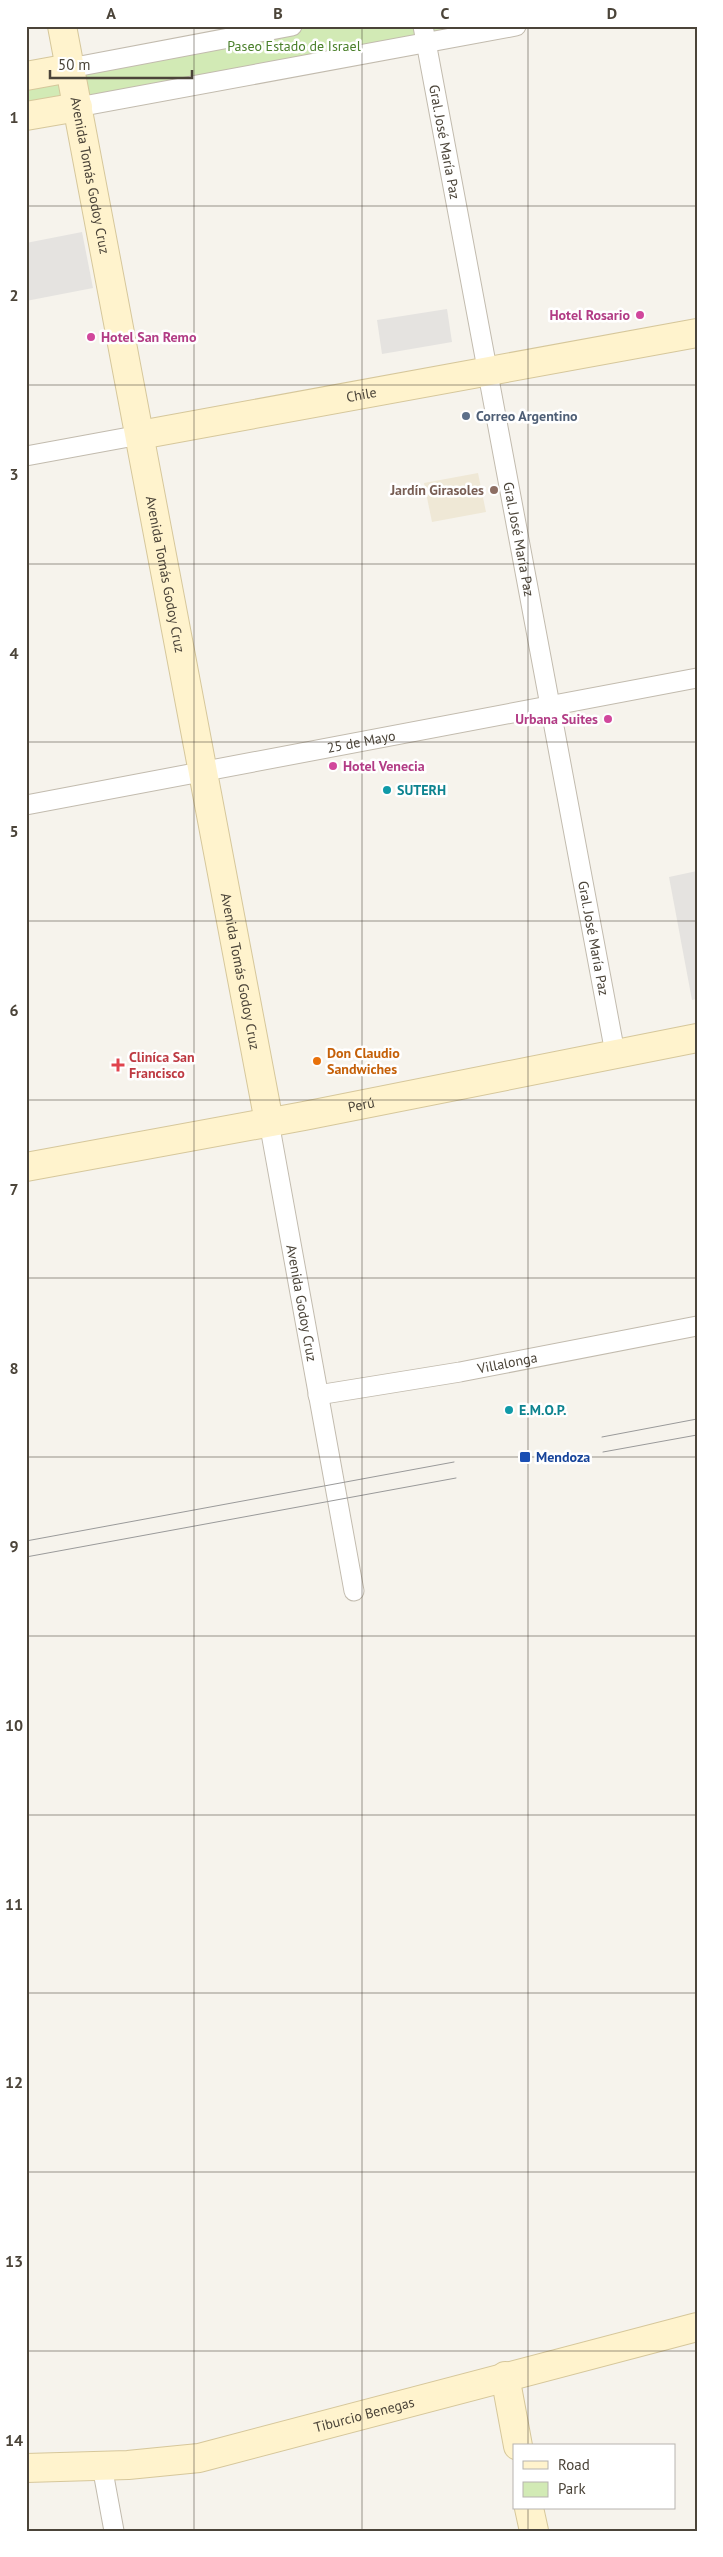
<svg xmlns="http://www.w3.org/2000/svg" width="723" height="2557" font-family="'PT Sans',sans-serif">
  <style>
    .education { fill: #efe8d6 }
    .green { fill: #d2eab5 }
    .parking { fill: #e5e3e0 }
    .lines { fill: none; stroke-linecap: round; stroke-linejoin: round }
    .street-casing { stroke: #c2bbae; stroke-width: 21 }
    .secondary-casing { stroke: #d6c79b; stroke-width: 30 }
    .street { stroke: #fff; stroke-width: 19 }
    .secondary { stroke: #fff3cd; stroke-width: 28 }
    .tram { stroke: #9a9a9a; stroke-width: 1 }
    .grid { fill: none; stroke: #4b4439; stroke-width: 1; stroke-opacity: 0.55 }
    .hotel-dot { fill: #d1479c; stroke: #fff; stroke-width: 2 }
    .service-dot { fill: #5c6f8a; stroke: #fff; stroke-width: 2 }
    .education-dot { fill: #8d6e63; stroke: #fff; stroke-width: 2 }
    .culture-dot { fill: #0f9aa8; stroke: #fff; stroke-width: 2 }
    .food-dot { fill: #e8710a; stroke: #fff; stroke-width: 2 }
    .health-dot { fill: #e0444e; stroke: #fff; stroke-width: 2 }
    .transit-dot { fill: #1a4fb4; stroke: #fff; stroke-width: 2 }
    .labels { text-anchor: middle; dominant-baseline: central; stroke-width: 5; stroke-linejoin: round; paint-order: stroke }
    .park-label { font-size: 14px; fill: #4a7f2a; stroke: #fff }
    .street-label { font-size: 14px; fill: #4b4439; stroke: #fff }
    .hotel-label { font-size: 14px; font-weight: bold; fill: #b23c85; stroke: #fff; text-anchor: end }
    .service-label { font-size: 14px; font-weight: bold; fill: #4e5e75; stroke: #fff; text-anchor: start }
    .education-label { font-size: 14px; font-weight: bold; fill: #785e54; stroke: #fff; text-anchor: end }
    .culture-label { font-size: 14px; font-weight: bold; fill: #0d838f; stroke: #fff; text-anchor: start }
    .food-label { font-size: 14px; font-weight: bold; fill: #c56008; stroke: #fff; text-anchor: start }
    .health-label { font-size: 14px; font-weight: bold; fill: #be3a42; stroke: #fff; text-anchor: start }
    .transit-label { font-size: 14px; font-weight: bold; fill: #164399; stroke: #fff; text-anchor: start }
    .neatline { fill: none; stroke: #4b4439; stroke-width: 2 }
    .grid-label { font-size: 16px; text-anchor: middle; font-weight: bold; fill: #4b4439 }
  </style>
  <rect width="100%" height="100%" fill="#f6f3ec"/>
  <polygon class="education" points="478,473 486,512 432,522 424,483"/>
  <polygon class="green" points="292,26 516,26 26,116 26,76"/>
  <g class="parking">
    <polygon points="82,232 93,288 26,301 26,243"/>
    <polygon points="447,309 452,342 382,354 377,320"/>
    <polygon points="697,871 697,999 692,1000 669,877"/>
  </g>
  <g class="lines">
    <g class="street-casing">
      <g id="street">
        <path id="s1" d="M 423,26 L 615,1053"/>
        <polyline points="70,68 292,26"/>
        <polyline points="78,107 516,26"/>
        <polyline points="26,456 140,435"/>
        <path id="s2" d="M 26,805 L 697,678"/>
        <path id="s3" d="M 269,1122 L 354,1591"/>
        <path id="s4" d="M 318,1395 L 460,1372 L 697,1326"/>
        <polyline points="102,2466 114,2531"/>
      </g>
    </g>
    <g class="secondary-casing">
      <g id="secondary">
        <path id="s5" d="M 62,26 L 269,1122"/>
        <polyline points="26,76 70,68"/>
        <polyline points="26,116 78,107"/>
        <path id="s6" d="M 140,435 L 697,333"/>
        <path id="s7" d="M 26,1167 L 304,1116 L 697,1038"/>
        <polyline points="505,2376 518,2446"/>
        <path id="s8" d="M 26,2468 L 128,2465 L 199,2458 L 697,2327"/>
        <polyline points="529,2508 534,2531"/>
      </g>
    </g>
    <use href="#street" class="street"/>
    <use href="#secondary" class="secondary"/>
    <g class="tram">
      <polyline points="602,1437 697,1419"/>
      <polyline points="603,1452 697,1435"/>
      <polyline points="26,1541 454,1462"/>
      <polyline points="26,1557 456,1478"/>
    </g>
  </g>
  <path class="grid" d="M 194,26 L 194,2531M 362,26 L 362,2531M 528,26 L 528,2446M 26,206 L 697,206M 26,385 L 697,385M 26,564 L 697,564M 26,742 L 697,742M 26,921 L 697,921M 26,1100 L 697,1100M 26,1278 L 697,1278M 26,1457 L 697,1457M 26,1636 L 697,1636M 26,1815 L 697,1815M 26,1993 L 697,1993M 26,2172 L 697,2172M 26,2351 L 697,2351M 528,2508 L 528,2531"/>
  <g class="hotel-dot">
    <circle cx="640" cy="315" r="5"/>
    <circle cx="91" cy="337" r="5"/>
    <circle cx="608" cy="719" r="5"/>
    <circle cx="333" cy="766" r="5"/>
  </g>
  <circle class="service-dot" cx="466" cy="416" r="5"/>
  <circle class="education-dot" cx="494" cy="490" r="5"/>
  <g class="culture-dot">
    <circle cx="387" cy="790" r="5"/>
    <circle cx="509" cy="1410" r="5"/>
  </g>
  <circle class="food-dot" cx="317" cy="1061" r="5"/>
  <path class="health-dot" d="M115.5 1057.5h5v5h5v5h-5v5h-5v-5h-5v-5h5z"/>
  <rect class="transit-dot" x="519" y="1451" width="12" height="12" rx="2.5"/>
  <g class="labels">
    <g class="park-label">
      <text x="294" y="46">Paseo Estado de Israel</text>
    </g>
    <g class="street-label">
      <text stroke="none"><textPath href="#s1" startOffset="118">Gral. José María Paz</textPath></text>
      <text stroke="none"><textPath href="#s5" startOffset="152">Avenida Tomás Godoy Cruz</textPath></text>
      <text stroke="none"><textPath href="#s6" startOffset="225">Chile</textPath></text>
      <text stroke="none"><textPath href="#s1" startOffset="522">Gral. José María Paz</textPath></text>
      <text stroke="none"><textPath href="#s5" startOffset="558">Avenida Tomás Godoy Cruz</textPath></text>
      <text stroke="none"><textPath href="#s2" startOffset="341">25 de Mayo</textPath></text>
      <text stroke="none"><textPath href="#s1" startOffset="928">Gral. José María Paz</textPath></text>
      <text stroke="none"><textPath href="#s5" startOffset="962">Avenida Tomás Godoy Cruz</textPath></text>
      <text stroke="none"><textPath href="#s7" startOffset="341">Perú</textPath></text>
      <text stroke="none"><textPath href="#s3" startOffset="184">Avenida Godoy Cruz</textPath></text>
      <text stroke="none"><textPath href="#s4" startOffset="192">Villalonga</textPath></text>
      <text stroke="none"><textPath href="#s8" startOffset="344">Tiburcio Benegas</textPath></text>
    </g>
    <g class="hotel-label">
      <text x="630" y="315">Hotel Rosario</text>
      <text x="101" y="337" text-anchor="start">Hotel San Remo</text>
      <text x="598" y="719">Urbana Suites</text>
      <text x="343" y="766" text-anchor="start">Hotel Venecia</text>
    </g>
    <g class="service-label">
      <text x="476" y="416">Correo Argentino</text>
    </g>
    <g class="education-label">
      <text x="484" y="490">Jardín Girasoles</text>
    </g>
    <g class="culture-label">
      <text x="397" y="790">SUTERH</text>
      <text x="519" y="1410">E.M.O.P.</text>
    </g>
    <g class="food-label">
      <text x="327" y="1053">Don Claudio<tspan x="327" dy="16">Sandwiches</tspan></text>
    </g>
    <g class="health-label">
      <text x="129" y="1057">Cliníca San<tspan x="129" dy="16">Francisco</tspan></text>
    </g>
    <g class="transit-label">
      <text x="536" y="1457">Mendoza</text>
    </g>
  </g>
  <rect width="723" height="2557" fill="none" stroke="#ffffff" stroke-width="55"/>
  <rect x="513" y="2444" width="162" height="65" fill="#ffffff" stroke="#b7b4b0"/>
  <rect x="523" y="2461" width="25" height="8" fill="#fff3cd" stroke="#b7b4b0"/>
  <text x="558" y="2470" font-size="15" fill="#4b4439">Road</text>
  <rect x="523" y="2482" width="25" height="15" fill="#d2eab5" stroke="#b7b4b0"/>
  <text x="558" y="2494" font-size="15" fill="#4b4439">Park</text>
  <path d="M50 70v8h142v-8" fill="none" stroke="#4b4439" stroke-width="2.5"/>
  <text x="58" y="70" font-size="15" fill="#4b4439" stroke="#ffffff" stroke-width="4" paint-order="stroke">50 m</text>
  <rect x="28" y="28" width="668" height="2502" class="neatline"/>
  <g class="grid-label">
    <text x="111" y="19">A</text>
    <text x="278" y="19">B</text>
    <text x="445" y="19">C</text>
    <text x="612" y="19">D</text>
    <text x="14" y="123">1</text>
    <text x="14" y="301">2</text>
    <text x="14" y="480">3</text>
    <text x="14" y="659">4</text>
    <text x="14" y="837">5</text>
    <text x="14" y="1016">6</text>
    <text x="14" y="1195">7</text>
    <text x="14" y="1374">8</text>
    <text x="14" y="1552">9</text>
    <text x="14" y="1731">10</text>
    <text x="14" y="1910">11</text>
    <text x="14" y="2088">12</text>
    <text x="14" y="2267">13</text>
    <text x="14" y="2446">14</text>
  </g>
</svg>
